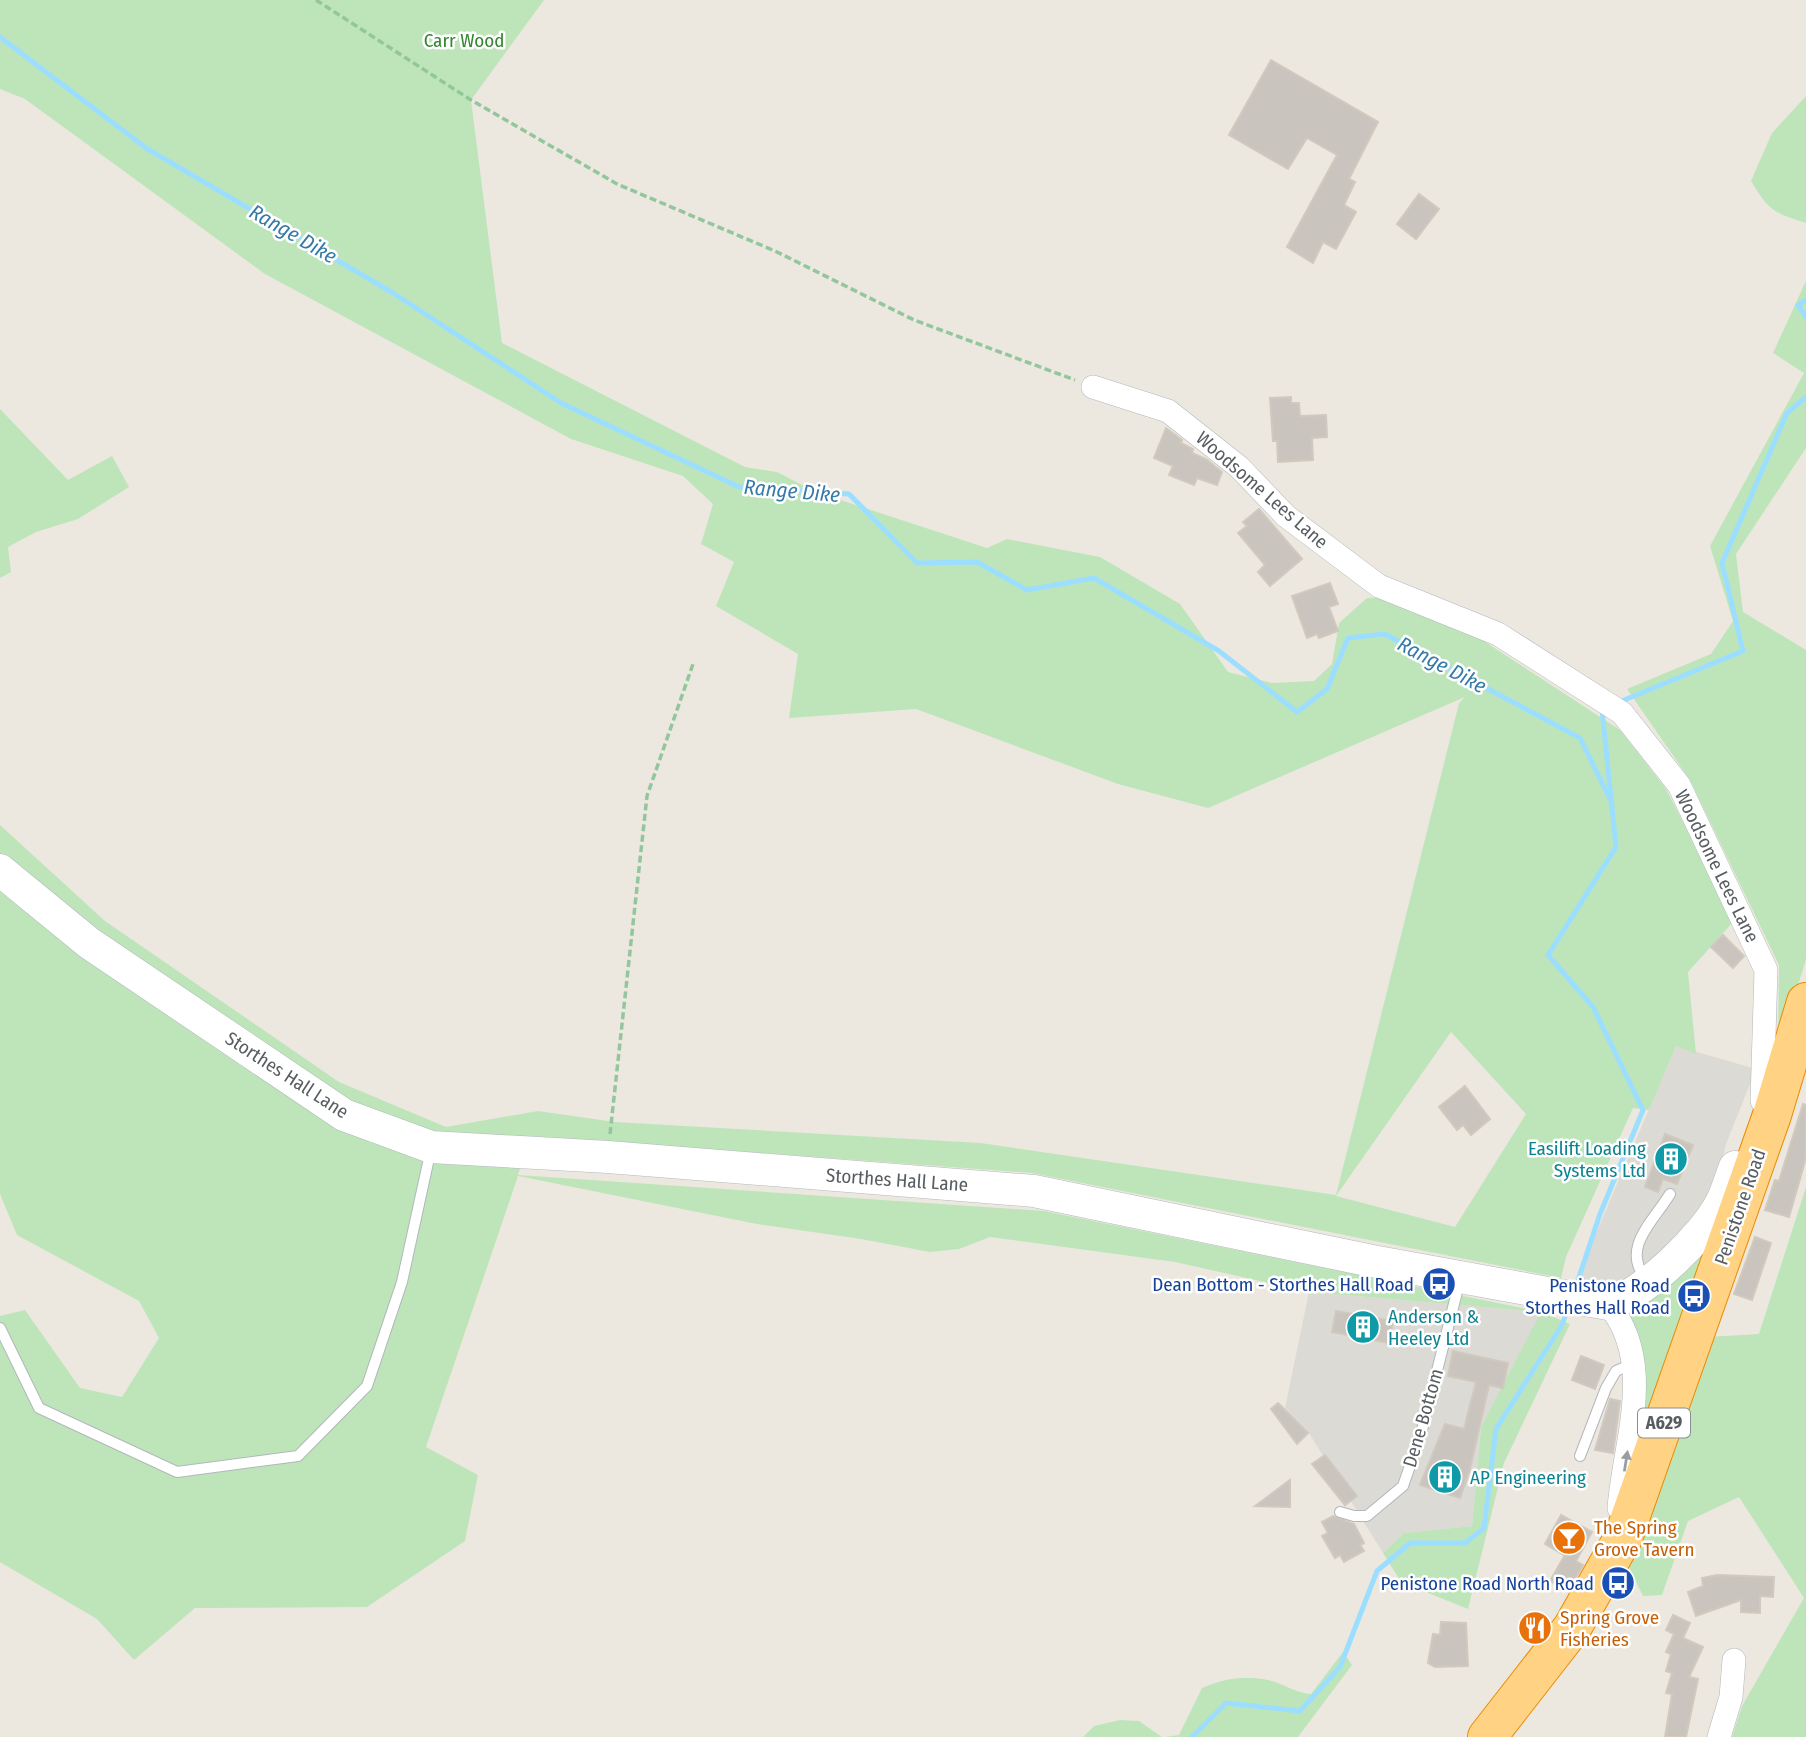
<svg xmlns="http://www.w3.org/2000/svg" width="1806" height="1737" font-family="'Fira Sans Condensed',sans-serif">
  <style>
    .industrial { fill: #dcdad4 }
    .green { fill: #bee5ba; fill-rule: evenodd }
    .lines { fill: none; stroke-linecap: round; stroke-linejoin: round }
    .stream { stroke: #9cdeff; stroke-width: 5 }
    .building { fill: #c9c5be; stroke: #d1c9be; stroke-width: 2 }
    .lane-casing { stroke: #b2b7bb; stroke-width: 12 }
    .street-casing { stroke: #b2b7bb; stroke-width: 24 }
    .secondary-casing { stroke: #b3b8bd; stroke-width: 33 }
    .highway-casing { stroke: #eb8a00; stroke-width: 40 }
    .path { stroke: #93c69c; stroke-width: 3.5; stroke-dasharray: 7 3.5; stroke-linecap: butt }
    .lane { stroke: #fff; stroke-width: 10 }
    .street { stroke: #fff; stroke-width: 23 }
    .secondary { stroke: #fff; stroke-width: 32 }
    .highway { stroke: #ffd383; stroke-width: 38 }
    .oneway { fill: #9b9ea0 }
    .labels { text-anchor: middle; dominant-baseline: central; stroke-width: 5; stroke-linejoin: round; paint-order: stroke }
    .shield { fill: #fff; stroke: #8a8e90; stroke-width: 2 }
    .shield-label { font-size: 18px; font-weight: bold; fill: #585d61 }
    .park-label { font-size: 19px; fill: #368632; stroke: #fff }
    .street-label { font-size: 19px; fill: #585d61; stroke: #fff }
    .culture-label { font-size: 19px; fill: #0d838f; stroke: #fff; text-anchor: start }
    .transit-label { font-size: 19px; fill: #164399; stroke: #fff; text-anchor: end }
    .food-label { font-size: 19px; fill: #c56008; stroke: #fff; text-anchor: start }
    .water-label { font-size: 21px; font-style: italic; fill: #367aaa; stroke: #fff }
  </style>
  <rect width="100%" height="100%" fill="#ece8df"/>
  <g class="industrial">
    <polygon points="1676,1046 1756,1069 1726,1144 1711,1206 1632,1285 1571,1292"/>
    <polygon points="1309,1292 1542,1312 1481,1427 1472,1526 1404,1533 1383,1553 1309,1433 1285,1408"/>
  </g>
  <g class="green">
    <path d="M 0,0 L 544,0 L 471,100 L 502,343 L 745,467 L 777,472 L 816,492 L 987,548 L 1007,539 L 1100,557 L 1180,604 L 1228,672 L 1272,683 L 1314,681 L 1332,664 L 1339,623 L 1367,598 L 1392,597 L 1473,634 L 1620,730 L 1666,789 L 1734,921 L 1688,972 L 1696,1054 L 1676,1046 L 1649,1110 L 1633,1108 L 1566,1257 L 1561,1278 L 1032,1173 L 530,1136 L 518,1175 L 1044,1211 L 1542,1312 L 1570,1324 L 1504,1463 L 1468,1609 L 1401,1582 L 1383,1553 L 1404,1533 L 1472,1526 L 1481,1427 L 1541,1312 L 1309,1292 L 1175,1262 L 990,1237 L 959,1249 L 930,1252 L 861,1239 L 757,1224 L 518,1176 L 426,1447 L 478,1475 L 465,1541 L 367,1607 L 195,1608 L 134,1660 L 97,1619 L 0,1562 L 0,1316 L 25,1310 L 80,1388 L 122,1397 L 159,1338 L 139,1301 L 17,1235 L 0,1194 L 0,825 L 105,921 L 339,1082 L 446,1127 L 538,1111 L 615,1122 L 981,1143 L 1336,1195 L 1459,703 L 1465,697 L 1208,808 L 1118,784 L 916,709 L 789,718 L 798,654 L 716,606 L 734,562 L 701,544 L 713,504 L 683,476 L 571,439 L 265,274 L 25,99 L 0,89 ZM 1451,1032 L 1526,1114 L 1455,1227 L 1336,1196 Z"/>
    <path d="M 1806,96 L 1806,223 C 1775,214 1768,210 1751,181 L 1772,133 Z"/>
    <polygon points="1806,281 1806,448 1736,554 1743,612 1806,650 1806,959 1778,1052 1779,965 1690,780 1627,689 1711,654 1733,621 1710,546 1804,373 1773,353"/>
    <polygon points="0,409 68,480 112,456 129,487 78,519 36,532 8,547 11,572 0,578"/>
    <polygon points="1806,1187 1806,1737 1732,1737 1742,1706 1804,1598 1739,1497 1688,1521 1662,1595 1643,1596 1625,1559 1707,1337 1759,1334"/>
    <path d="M 1719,1226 L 1641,1431 C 1647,1386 1640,1353 1628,1310 Z"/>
    <path d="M 1343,1652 L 1352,1665 L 1298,1737 L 1165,1737 L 1179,1735 L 1202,1688 C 1223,1679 1244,1675 1268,1680 C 1283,1683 1295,1693 1311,1694 Z"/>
    <polygon points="1120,1720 1139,1721 1162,1737 1083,1737 1094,1726"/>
  </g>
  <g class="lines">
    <g class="stream">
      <polyline points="0,37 146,148 393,293 561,403 739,487 849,494 917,563 977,562 1027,590 1094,578 1219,651 1297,712 1327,689 1348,638 1385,634 1580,738 1612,803"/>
      <polyline points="1806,300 1798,305 1806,317"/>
      <polyline points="1617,703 1743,651 1722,563 1787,413 1806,397"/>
      <polyline points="1575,1289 1600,1214 1643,1110 1593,1007 1548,955 1616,847 1602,709"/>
      <polyline points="1192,1737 1226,1703 1300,1711 1340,1667 1377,1571 1410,1543 1465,1543 1484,1528 1496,1429 1562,1325 1568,1308"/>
    </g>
  </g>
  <g class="building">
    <polygon points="1271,60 1378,122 1349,179 1355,182 1344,205 1356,212 1336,249 1323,242 1313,263 1287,247 1337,155 1307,138 1288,169 1229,135"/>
    <polygon points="1419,194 1439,209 1416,239 1397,224"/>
    <polygon points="1291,397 1291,403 1299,403 1300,416 1326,415 1327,437 1312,438 1313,460 1278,462 1277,441 1273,441 1270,398"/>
    <polygon points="1166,428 1182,440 1181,443 1193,449 1192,453 1206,459 1222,472 1217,485 1197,478 1194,485 1169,475 1173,466 1154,458"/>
    <polygon points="1259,509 1302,559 1270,586 1258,572 1265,565 1238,533 1247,526 1243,522"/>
    <polygon points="1330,583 1338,604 1329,607 1338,631 1319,638 1317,634 1307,638 1292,596"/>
    <polygon points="1723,935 1744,956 1733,968 1711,947"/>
    <polygon points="1465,1086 1490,1119 1471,1135 1463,1125 1457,1130 1439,1107"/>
    <polygon points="1803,1104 1806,1105 1806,1158 1789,1217 1765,1210 1775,1180 1779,1181"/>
    <polygon points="1665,1134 1693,1145 1677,1184 1663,1179 1658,1192 1645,1187"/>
    <polygon points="1755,1237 1771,1243 1752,1300 1734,1294"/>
    <polygon points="1336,1311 1393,1321 1389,1343 1332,1332"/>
    <polygon points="1453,1351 1508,1363 1503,1388 1489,1385 1470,1469 1460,1498 1420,1485 1445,1424 1464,1429 1476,1382 1448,1376"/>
    <polygon points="1581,1356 1604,1365 1595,1389 1572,1380"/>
    <polygon points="1610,1399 1620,1401 1613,1453 1595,1450"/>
    <polygon points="1278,1403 1308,1433 1297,1444 1271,1409"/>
    <polygon points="1325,1455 1357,1496 1345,1505 1312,1464"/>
    <polygon points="1290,1480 1290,1507 1255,1506"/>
    <polygon points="1561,1515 1592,1532 1576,1561 1583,1565 1568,1591 1550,1581 1565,1555 1567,1557 1545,1544"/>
    <polygon points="1333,1516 1354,1524 1364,1543 1360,1545 1364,1551 1344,1562 1340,1555 1335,1558 1322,1536 1328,1533 1322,1522"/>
    <polygon points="1717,1575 1774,1577 1773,1597 1760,1596 1760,1613 1741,1612 1741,1600 1696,1616 1688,1592 1703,1586 1702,1578"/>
    <polygon points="1673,1615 1690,1623 1683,1638 1703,1647 1689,1677 1698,1679 1686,1737 1665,1737 1672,1694 1666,1693 1672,1673 1666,1671 1671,1654 1666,1652 1674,1634 1666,1630"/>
    <polygon points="1441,1622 1466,1623 1468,1666 1435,1667 1428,1663 1433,1634 1440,1635"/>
  </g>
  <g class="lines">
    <g class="lane-casing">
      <g id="lane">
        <path d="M 1646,1279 C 1621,1248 1652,1223 1670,1194"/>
        <polyline points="0,1328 39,1408 177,1472 298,1456 367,1386 402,1282 431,1149"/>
        <polyline points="1580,1456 1606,1388 1616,1371 1632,1364"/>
        <polyline points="1340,1512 1354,1516 1367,1516 1403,1486 1421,1434 1460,1280"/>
      </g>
    </g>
    <g class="street-casing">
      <g id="street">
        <polyline points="1093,387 1168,411 1239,467 1286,516 1379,586 1498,634 1622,713 1679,785 1766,970 1762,1101"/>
        <path d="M 1608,1304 C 1657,1363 1624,1442 1619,1508"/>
        <polyline points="1719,1737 1731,1697 1734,1660"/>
      </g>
    </g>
    <g class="secondary-casing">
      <path id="secondary" d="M 0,870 L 89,943 L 344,1115 L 431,1147 L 608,1157 L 1034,1191 L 1372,1261 L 1608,1304 C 1642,1297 1705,1235 1721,1203 C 1727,1192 1730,1179 1735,1167"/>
    </g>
    <g class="highway-casing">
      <polyline id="highway" points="1487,1737 1572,1628 1623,1538 1772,1115 1806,1002"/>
    </g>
    <g class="path">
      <polyline points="316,0 471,100 617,184 775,251 914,320 1075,380"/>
      <polyline points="610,1134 647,796 693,664"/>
    </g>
    <use href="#lane" class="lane"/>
    <use href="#street" class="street"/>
    <use href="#secondary" class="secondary"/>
    <use href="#highway" class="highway"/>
  </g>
  <defs><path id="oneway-solid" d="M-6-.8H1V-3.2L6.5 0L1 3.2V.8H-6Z" transform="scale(1.75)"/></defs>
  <use class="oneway" href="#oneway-solid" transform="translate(1626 1461) rotate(-81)"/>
  <defs>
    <g id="building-disc" transform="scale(1.75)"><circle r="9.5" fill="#0f9aa8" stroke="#fff"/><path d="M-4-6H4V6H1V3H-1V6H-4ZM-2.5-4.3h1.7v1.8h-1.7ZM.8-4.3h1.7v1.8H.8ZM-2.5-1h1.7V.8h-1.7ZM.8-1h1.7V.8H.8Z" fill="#fff"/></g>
    <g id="bus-disc" transform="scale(1.75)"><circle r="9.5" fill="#1a4fb4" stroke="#fff"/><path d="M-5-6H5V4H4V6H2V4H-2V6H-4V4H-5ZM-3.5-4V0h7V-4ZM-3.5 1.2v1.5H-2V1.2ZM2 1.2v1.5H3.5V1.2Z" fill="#fff"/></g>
    <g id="bar-disc" transform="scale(1.75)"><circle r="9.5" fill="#e8710a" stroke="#fff"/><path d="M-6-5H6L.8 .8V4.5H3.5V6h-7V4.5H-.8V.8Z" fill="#fff"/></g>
    <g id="restaurant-disc" transform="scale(1.75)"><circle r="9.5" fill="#e8710a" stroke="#fff"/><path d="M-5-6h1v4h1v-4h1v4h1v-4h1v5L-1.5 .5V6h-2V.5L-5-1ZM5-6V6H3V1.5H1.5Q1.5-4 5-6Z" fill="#fff"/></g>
  </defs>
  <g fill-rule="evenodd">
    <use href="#building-disc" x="1671" y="1159"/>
    <use href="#bus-disc" x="1439" y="1284"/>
    <use href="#bus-disc" x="1694" y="1296"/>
    <use href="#building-disc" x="1363" y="1327"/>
    <use href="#building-disc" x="1445" y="1477"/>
    <use href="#bar-disc" x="1569" y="1538"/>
    <use href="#bus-disc" x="1618" y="1583"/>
    <use href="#restaurant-disc" x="1535" y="1628"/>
  </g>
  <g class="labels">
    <rect class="shield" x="1638" y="1408.5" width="52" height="29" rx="5"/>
    <g class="shield-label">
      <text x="1664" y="1423">A629</text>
    </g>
    <g class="park-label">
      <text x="464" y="40">Carr Wood</text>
    </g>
    <g class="street-label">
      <text transform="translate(1262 490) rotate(41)">Woodsome Lees Lane</text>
      <text transform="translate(1717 866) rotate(64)">Woodsome Lees Lane</text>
      <text transform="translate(287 1075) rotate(33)">Storthes Hall Lane</text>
      <text transform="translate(897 1180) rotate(4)">Storthes Hall Lane</text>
      <text transform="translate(1740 1207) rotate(-71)">Penistone Road</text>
      <text transform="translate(1423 1418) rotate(-74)">Dene Bottom</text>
    </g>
    <g class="culture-label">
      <text x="1646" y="1148" text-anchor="end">Easilift Loading<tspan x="1646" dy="22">Systems Ltd</tspan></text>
      <text x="1388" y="1316">Anderson &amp;<tspan x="1388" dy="22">Heeley Ltd</tspan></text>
      <text x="1470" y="1477">AP Engineering</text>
    </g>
    <g class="transit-label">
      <text x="1414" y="1284">Dean Bottom - Storthes Hall Road</text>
      <text x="1670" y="1285">Penistone Road<tspan x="1670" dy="22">Storthes Hall Road</tspan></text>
      <text x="1594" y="1583">Penistone Road North Road</text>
    </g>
    <g class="food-label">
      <text x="1594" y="1527">The Spring<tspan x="1594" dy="22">Grove Tavern</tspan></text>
      <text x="1560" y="1617">Spring Grove<tspan x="1560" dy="22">Fisheries</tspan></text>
    </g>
    <g class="water-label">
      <text transform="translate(293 234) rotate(30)">Range Dike</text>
      <text transform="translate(792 491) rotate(5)">Range Dike</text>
      <text transform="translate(1442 665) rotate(28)">Range Dike</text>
    </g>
  </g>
</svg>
